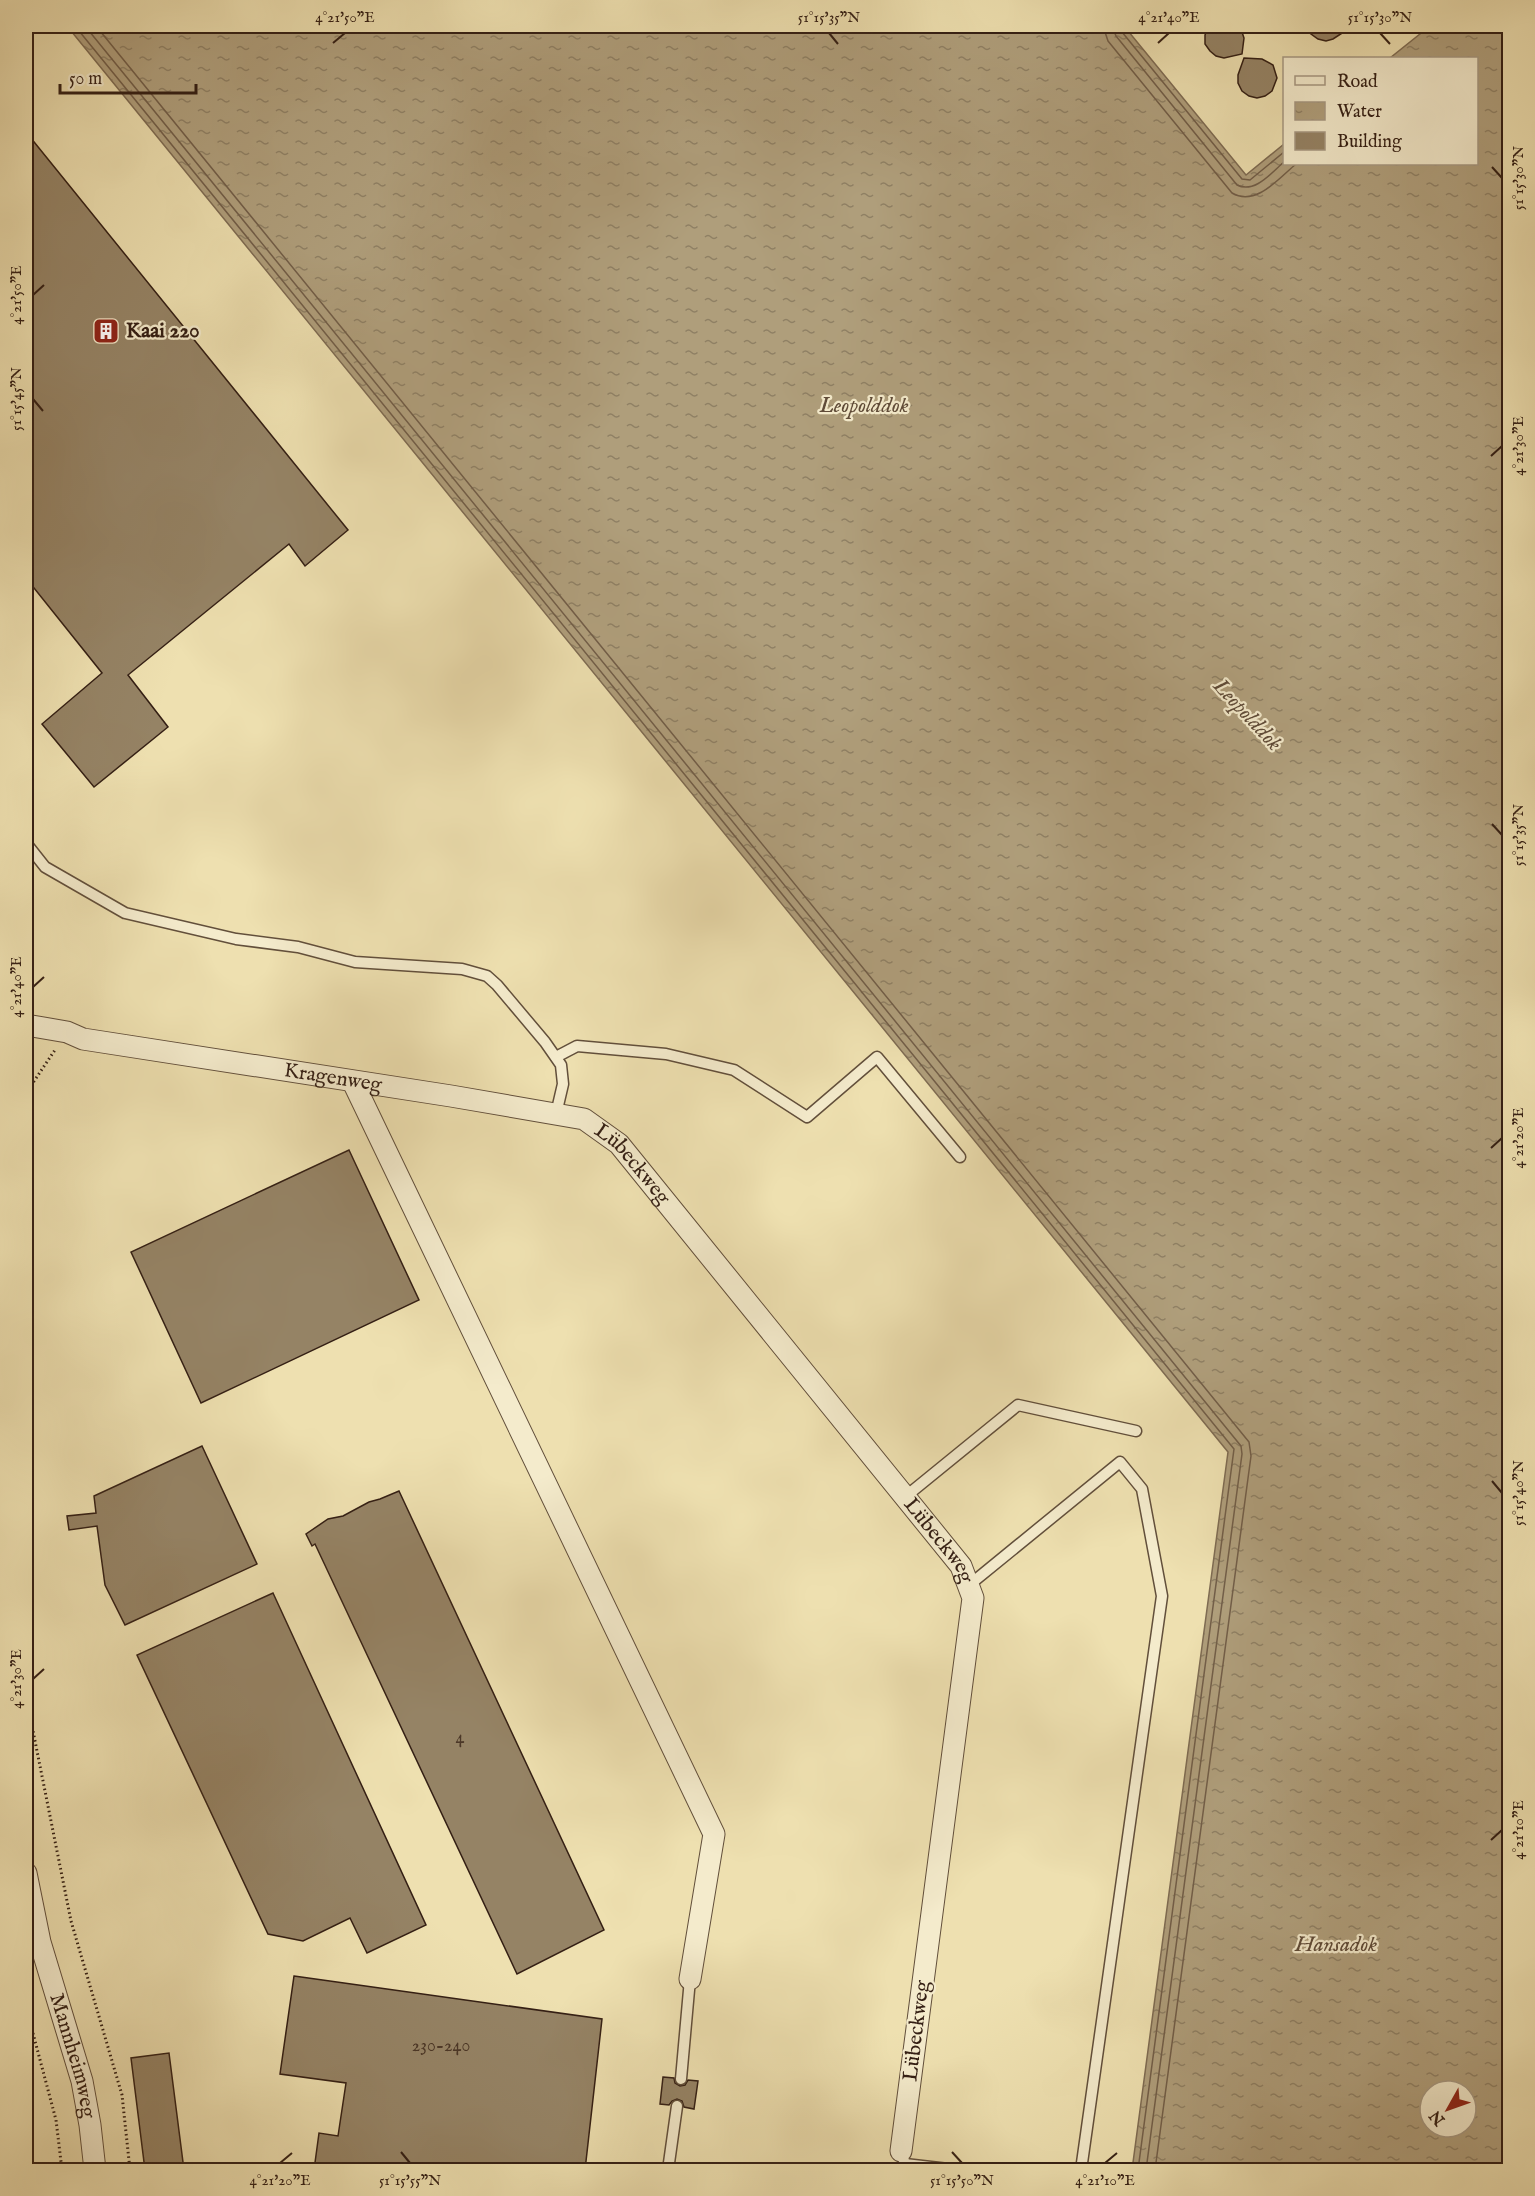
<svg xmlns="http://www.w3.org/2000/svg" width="1535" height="2196" font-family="'IM FELL English',serif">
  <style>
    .water { fill: url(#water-ripples); stroke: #7e6b52; stroke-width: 1.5; fill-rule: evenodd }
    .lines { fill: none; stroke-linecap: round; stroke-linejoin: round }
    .shore { stroke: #725e48; stroke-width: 1.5 }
    .building { fill: #958365; stroke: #341f14; stroke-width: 1.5 }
    .lane-casing { stroke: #624f3b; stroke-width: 13 }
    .street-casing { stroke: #624f3b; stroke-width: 23 }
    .path { stroke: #341f14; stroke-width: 3; stroke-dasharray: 1.5 3; stroke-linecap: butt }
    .lane { stroke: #f4ebcc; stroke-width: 10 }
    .street { stroke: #f4ebcc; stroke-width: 21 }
    .ticks { fill: none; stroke: #341f14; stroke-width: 2 }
    .labels { text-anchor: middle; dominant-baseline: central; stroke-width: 4.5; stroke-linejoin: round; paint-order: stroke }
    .number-label { font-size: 18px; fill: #4c3828 }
    .poi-label { font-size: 21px; font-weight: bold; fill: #341f14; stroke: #f4ebcc; text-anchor: start }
    .street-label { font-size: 21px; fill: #341f14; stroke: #f4ebcc }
    .water-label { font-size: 22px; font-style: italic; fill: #5f4b38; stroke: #f4ebcc }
    .neatline { fill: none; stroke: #341f14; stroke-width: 2 }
    .ticks-label { font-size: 15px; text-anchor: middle; fill: #341f14 }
  </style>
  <defs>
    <pattern id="water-ripples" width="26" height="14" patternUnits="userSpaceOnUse" patternTransform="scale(1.5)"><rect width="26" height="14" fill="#af9e7b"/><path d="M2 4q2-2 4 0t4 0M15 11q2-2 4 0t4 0" fill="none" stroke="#8f8064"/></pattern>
  </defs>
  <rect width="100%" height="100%" fill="#eee0b0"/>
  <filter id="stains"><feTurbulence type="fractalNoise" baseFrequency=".00333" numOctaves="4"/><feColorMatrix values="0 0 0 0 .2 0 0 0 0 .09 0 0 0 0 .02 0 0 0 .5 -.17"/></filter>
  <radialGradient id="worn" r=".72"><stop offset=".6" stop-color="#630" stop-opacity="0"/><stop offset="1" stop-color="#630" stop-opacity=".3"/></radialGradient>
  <path class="water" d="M 67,26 L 1124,26 L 1246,175 L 1284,144 L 1284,164 L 1476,164 L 1476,58 L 1390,58 L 1430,26 L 1509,26 L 1509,2170 L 1132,2170 L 1228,1452 ZM 1430,2091 L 1466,2091 L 1466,2127 L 1430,2127 Z"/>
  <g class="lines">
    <g class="shore">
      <polyline points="75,26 1234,1449 1138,2170"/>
      <polyline points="85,26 1241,1446 1242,1454 1146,2170"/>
      <polyline points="96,26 1249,1442 1251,1456 1155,2170"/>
      <path d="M 1103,26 L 1108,41 L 1232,193 C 1256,207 1279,178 1296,164"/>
      <path d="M 1112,26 L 1116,36 L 1237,185 C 1255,194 1272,172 1284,162"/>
      <polyline points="1120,26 1122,32 1242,179 1250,180 1284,152"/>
    </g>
  </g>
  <g class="building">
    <polygon points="1208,26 1240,26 1244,38 1242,54 1224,58 1216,56 1210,51 1205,44 1205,35"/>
    <polygon points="1300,26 1353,26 1333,39 1326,41 1318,39"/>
    <polygon points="1244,58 1262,59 1273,65 1277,78 1272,91 1265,96 1257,98 1249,96 1242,91 1238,83 1238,75"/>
    <polygon points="26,132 348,530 305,566 289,544 128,675 168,727 94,787 42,724 102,673 26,578"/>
    <polygon points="349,1150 419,1300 201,1403 131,1252"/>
    <polygon points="202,1446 257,1564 125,1625 105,1585 97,1526 69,1530 67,1516 96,1513 94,1496"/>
    <polygon points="399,1491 604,1930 517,1974 315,1544 312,1546 306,1534 328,1519 343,1516 369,1502 380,1499"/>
    <polygon points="273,1593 426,1925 367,1953 350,1918 303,1941 268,1934 137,1655"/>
    <polygon points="294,1976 602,2019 585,2170 314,2170 319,2133 338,2136 346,2083 280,2074"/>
    <polygon points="169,2053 184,2170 145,2170 131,2058"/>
    <polygon points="663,2077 674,2078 675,2083 680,2086 685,2085 688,2080 698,2081 694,2109 684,2107 682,2101 677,2099 672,2101 669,2105 660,2104"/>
  </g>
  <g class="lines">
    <g class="lane-casing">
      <g id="lane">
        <polyline points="26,843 45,867 125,913 236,939 298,947 355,962 462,969 487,976 497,985 545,1042 561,1065 563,1084 556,1114"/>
        <polyline points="556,1057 577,1046 666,1054 734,1070 807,1117 877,1057 960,1157"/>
        <polyline points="905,1497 1018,1405 1136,1431"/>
        <polyline points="968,1586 1120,1462 1142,1489 1162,1596 1081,2170"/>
        <polyline points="681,2079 690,1979"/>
        <polyline points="901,2151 905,2164 957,2170"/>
        <polyline points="668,2170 677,2106"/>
      </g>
    </g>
    <g class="street-casing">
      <g id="street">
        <path id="s1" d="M 26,1025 L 67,1032 L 83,1039 L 451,1096 L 584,1119 L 619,1144 L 961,1566 L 973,1598 L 901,2151"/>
        <polyline points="353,1082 714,1834 690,1979"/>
        <path id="s2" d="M 26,1873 L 40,1942 L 82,2081 L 90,2125 L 95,2170"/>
      </g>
    </g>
    <g class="path">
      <polyline points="26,1093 55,1050"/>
      <polyline points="26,1696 71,1921 122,2095 130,2170"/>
      <polyline points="26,2007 56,2120 62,2170"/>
    </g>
    <use href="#lane" class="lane"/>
    <use href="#street" class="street"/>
  </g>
  <path class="ticks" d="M 829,33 L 838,44M 1380,33 L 1390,44M 333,43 L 345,33M 1158,43 L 1169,33M 1492,167 L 1502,178M 33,295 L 44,285M 33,399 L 43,411M 1491,456 L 1502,446M 1492,824 L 1502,835M 33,987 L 44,977M 1491,1148 L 1502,1138M 1492,1481 L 1502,1493M 33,1679 L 44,1669M 1491,1840 L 1502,1830M 401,2152 L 410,2163M 952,2152 L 962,2163M 280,2163 L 292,2153M 1105,2163 L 1117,2153"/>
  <defs>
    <g id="building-square" transform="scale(1.35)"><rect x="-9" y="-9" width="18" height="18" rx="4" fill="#8f2418" stroke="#f4ebcc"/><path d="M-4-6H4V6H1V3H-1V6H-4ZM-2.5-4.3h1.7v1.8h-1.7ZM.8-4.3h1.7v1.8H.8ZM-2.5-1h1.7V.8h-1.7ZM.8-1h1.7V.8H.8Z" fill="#fff"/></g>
  </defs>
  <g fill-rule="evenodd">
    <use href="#building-square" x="106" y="331"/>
  </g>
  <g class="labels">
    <g class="number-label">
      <text x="460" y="1738">4</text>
      <text x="441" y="2046">230-240</text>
    </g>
    <g class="poi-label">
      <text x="126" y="331">Kaai 220</text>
    </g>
    <g class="street-label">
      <text stroke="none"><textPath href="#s1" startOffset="312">Kragenweg</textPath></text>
      <text stroke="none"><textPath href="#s1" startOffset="633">Lübeckweg</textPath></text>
      <text stroke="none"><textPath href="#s1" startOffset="1119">Lübeckweg</textPath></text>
      <text transform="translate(917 2031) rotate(-83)">Lübeckweg</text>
      <text stroke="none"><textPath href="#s2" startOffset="189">Mannheimweg</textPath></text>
    </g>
    <g class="water-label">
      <text x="864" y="406">Leopolddok</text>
      <text transform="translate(1247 715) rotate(47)">Leopolddok</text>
      <text x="1336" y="1945">Hansadok</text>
    </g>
  </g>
  <rect width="1535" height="2196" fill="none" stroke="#eee0b0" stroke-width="66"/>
  <rect x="1283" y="57" width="195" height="108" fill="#f4ebcc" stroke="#a79982" stroke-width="1.5"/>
  <rect x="1295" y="76" width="30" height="9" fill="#f4ebcc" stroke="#a79982" stroke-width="1.5"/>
  <text x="1337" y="87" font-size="18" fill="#341f14">Road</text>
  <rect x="1295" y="102" width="30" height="18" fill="url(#water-ripples)" stroke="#a79982" stroke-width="1.5"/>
  <text x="1337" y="117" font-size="18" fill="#341f14">Water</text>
  <rect x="1295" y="132" width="30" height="18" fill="#958365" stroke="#a79982" stroke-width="1.5"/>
  <text x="1337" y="147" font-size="18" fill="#341f14">Building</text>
  <g transform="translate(1448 2109) rotate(230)"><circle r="28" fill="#f4ebcc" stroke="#a79982" stroke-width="1.5"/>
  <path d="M0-4.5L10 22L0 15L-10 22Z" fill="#8f2418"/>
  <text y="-9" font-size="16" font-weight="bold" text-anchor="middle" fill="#341f14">N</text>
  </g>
  <path d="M60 84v9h136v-9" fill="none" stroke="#341f14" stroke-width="3"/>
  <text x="69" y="84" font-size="18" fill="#341f14" stroke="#f4ebcc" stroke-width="4.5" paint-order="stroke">50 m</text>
  <rect x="33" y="33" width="1469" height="2130" class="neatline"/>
  <g class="ticks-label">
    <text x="345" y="22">4°21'50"E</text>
    <text x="829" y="22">51°15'35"N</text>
    <text x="1169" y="22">4°21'40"E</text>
    <text x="1380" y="22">51°15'30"N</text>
    <text transform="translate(1518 178) rotate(-90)" y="5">51°15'30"N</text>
    <text transform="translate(16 295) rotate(-90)" y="5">4°21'50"E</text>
    <text transform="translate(16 399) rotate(-90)" y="5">51°15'45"N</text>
    <text transform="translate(1518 446) rotate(-90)" y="5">4°21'30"E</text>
    <text transform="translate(1518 835) rotate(-90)" y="5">51°15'35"N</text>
    <text transform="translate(16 987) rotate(-90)" y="5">4°21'40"E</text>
    <text transform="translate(1518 1138) rotate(-90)" y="5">4°21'20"E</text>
    <text transform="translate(1518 1493) rotate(-90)" y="5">51°15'40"N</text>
    <text transform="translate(16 1679) rotate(-90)" y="5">4°21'30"E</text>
    <text transform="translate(1518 1830) rotate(-90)" y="5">4°21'10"E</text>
    <text x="280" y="2185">4°21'20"E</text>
    <text x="410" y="2185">51°15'55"N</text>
    <text x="962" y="2185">51°15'50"N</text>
    <text x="1105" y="2185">4°21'10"E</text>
  </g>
  <rect width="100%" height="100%" filter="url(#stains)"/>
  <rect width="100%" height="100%" fill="url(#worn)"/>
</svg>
